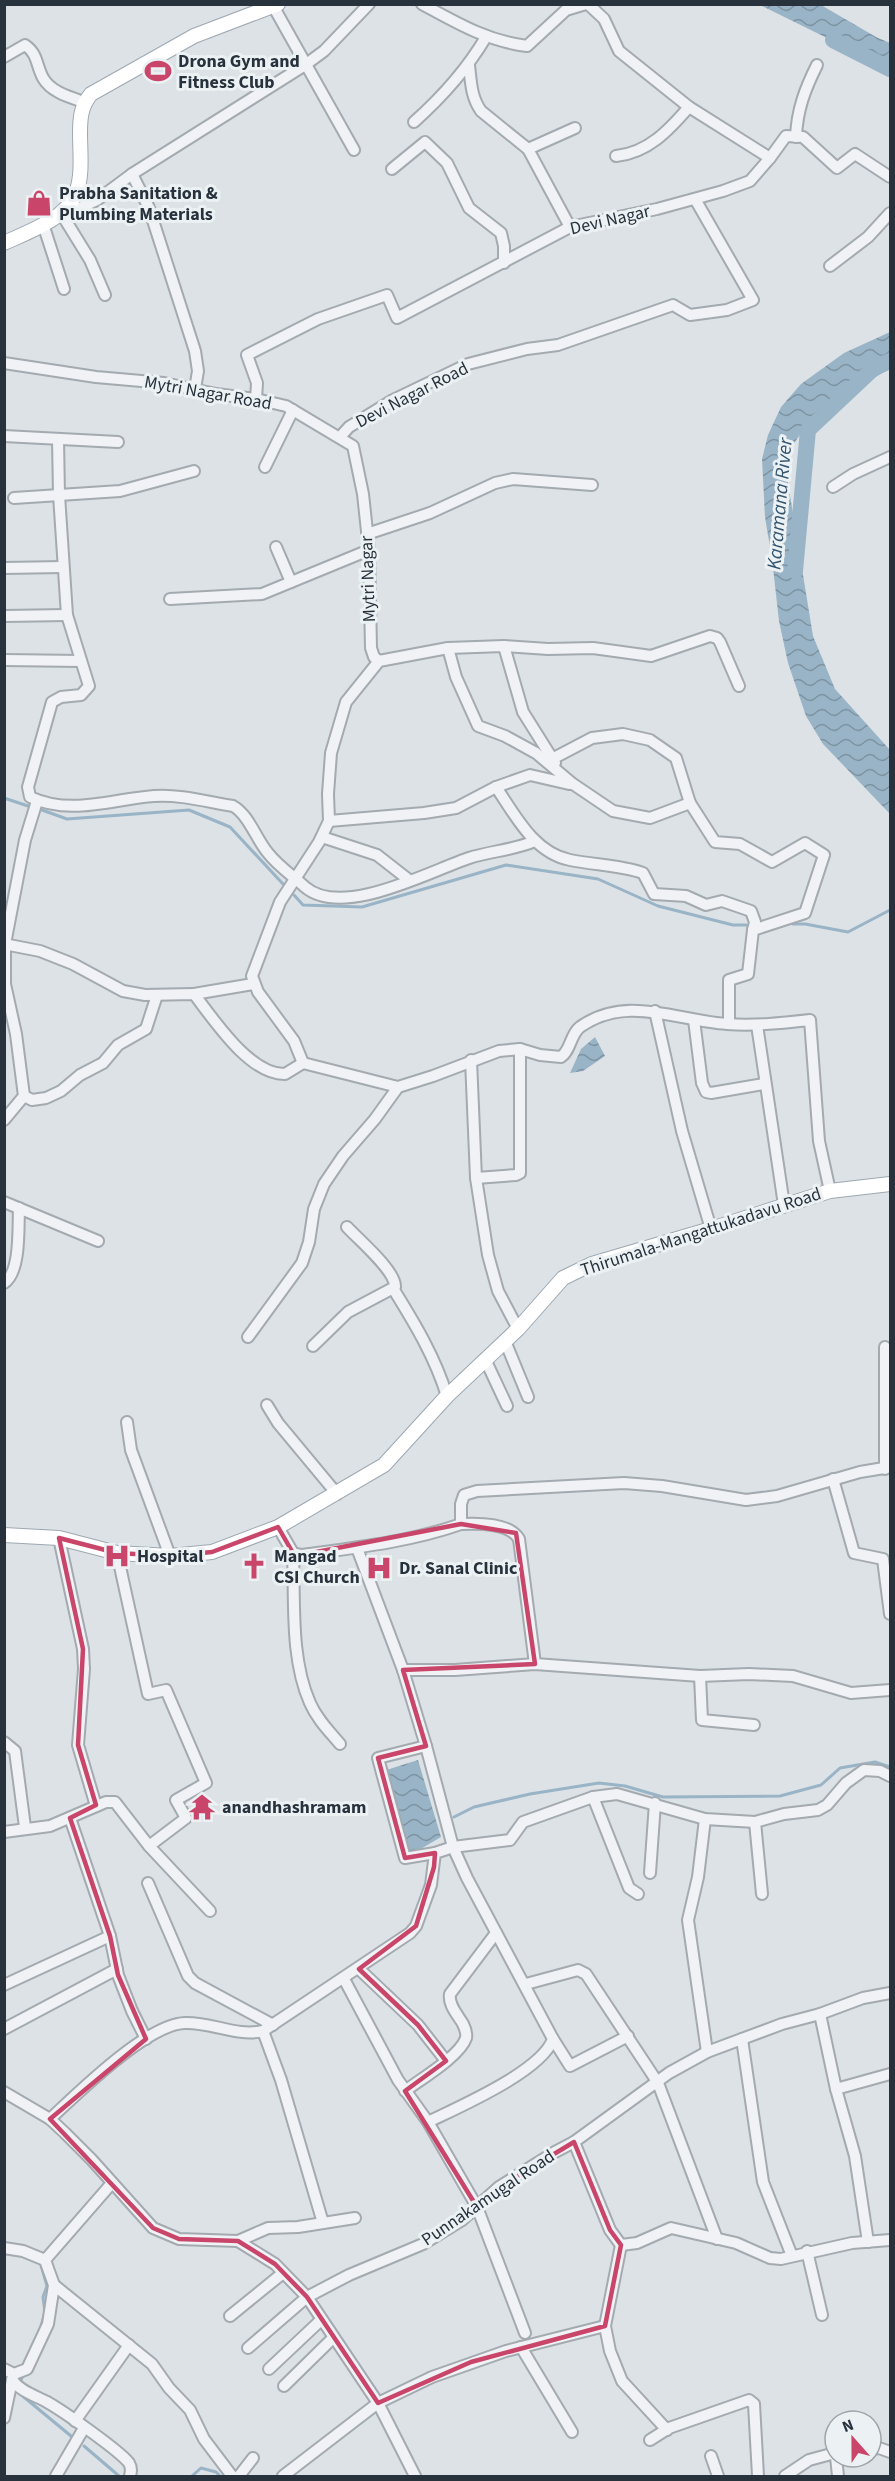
<svg xmlns="http://www.w3.org/2000/svg" width="895" height="2481" font-family="'Source Sans 3',sans-serif">
  <style>
    .water { fill: url(#water-waves) }
    .lines { fill: none; stroke-linecap: round; stroke-linejoin: round }
    .stream { stroke: #99b4c6; stroke-width: 3 }
    .river { stroke: #99b4c6; stroke-width: 16 }
    .minor-casing { stroke: #a3aab0; stroke-width: 14 }
    .major-casing { stroke: #9da8b2; stroke-width: 16 }
    .minor { stroke: #f0f2f5; stroke-width: 10 }
    .major { stroke: #fff; stroke-width: 14 }
    .marked { fill: none; stroke: #c94569; stroke-width: 4.5; stroke-linejoin: round }
    .labels { text-anchor: middle; dominant-baseline: central; stroke-width: 6; stroke-linejoin: round; paint-order: stroke }
    .poi-label { font-size: 18px; font-weight: bold; fill: #27323c; stroke: #ecf1f4; text-anchor: start }
    .street-label { font-size: 18px; fill: #27323c; stroke: #ecf1f4 }
    .water-label { font-size: 20px; font-style: italic; fill: #33556f; stroke: #ecf1f4 }
  </style>
  <defs>
    <pattern id="water-waves" width="16" height="10" patternUnits="userSpaceOnUse" patternTransform="scale(1.5)"><rect width="16" height="10" fill="#99b4c6"/><path d="M0 5q4-4 8 0t8 0" fill="none" stroke="#7d93a2"/></pattern>
  </defs>
  <rect width="100%" height="100%" fill="#dde2e6"/>
  <g class="water">
    <polygon points="760,5 821,5 876,37 890,43 890,69"/>
    <polygon points="890,332 890,369 852,390 814,415 790,449 788,483 813,636 835,689 890,750 890,814 823,744 806,716 788,663 779,621 772,559 765,517 762,459 768,435 781,407 801,384 844,353"/>
    <polygon points="595,1037 605,1056 583,1071 570,1073 581,1049"/>
    <polygon points="418,1760 441,1837 407,1857 380,1772"/>
  </g>
  <g class="lines">
    <g class="stream">
      <polyline points="4,798 28,806"/>
      <polyline points="42,810 67,819 189,810 230,827 283,884"/>
      <polyline points="294,895 303,905 362,907 506,865 598,879 658,906 733,925 746,925"/>
      <polyline points="793,924 805,924 848,932 890,910"/>
      <polyline points="454,1817 474,1807 530,1794 599,1783 625,1786 663,1797 780,1796 821,1785 840,1768 875,1762 890,1767"/>
      <polyline points="40,2330 45,2312 43,2297 47,2286 41,2265"/>
      <polyline points="21,2380 22,2378"/>
      <polyline points="19,2393 71,2436"/>
      <polyline points="84,2446 119,2476"/>
      <polyline points="192,2476 201,2468 216,2472 220,2476"/>
    </g>
    <g class="river">
      <polyline points="833,40 890,69"/>
      <polyline points="795,571 808,430 875,367 890,361"/>
    </g>
    <g class="minor-casing">
      <g id="minor">
        <polyline points="272,4 354,150"/>
        <path d="M 422,4 C 457,23 487,41 527,46 L 566,10 L 586,4"/>
        <polyline points="588,4 604,19 619,51 689,107 770,158 786,136 803,137 837,168 855,154 890,177"/>
        <path d="M 4,57 L 25,45 C 38,54 36,65 43,78 C 51,92 69,97 84,102"/>
        <path d="M 469,65 C 471,82 471,97 481,111 L 528,149 L 570,227"/>
        <path d="M 414,122 C 442,97 467,69 486,37"/>
        <path d="M 796,137 C 797,110 805,89 817,65"/>
        <polyline points="528,149 575,128"/>
        <path d="M 616,156 C 648,153 669,130 689,107"/>
        <polyline points="392,169 425,142 447,163 469,208 501,233 504,246 504,263"/>
        <polyline points="132,174 149,208 195,351 198,371 195,389"/>
        <polyline points="69,206 80,208 97,200 132,174 305,65 324,51 369,4"/>
        <polyline points="61,213 90,260 105,295"/>
        <polyline points="43,224 64,289"/>
        <polyline points="830,266 868,237 890,213"/>
        <polyline points="4,363 96,377 164,383 216,394 256,399 286,406 353,446 363,494 369,550 371,648 374,657 379,661"/>
        <polyline points="256,399 257,383 247,355 318,319 387,295 397,318 570,227 657,209 723,191 750,181 770,158"/>
        <polyline points="4,436 118,442"/>
        <polyline points="340,437 349,427 393,400 468,364 527,349 558,345 673,305 690,315 727,310 753,300 695,199"/>
        <path d="M 58,439 L 59,495 L 67,615 L 89,686 L 81,695 L 61,697 L 52,702 L 28,787 L 30,797 C 71,816 112,799 154,796 C 179,794 208,802 233,806 C 249,815 256,839 268,853 C 278,866 293,876 305,887 C 342,919 430,871 469,858 C 491,851 514,850 535,841"/>
        <polyline points="265,467 293,410"/>
        <polyline points="833,487 853,474 890,457"/>
        <polyline points="14,498 120,491 194,471"/>
        <polyline points="367,534 430,513 495,483 513,479 592,485"/>
        <polyline points="276,547 291,582"/>
        <polyline points="4,568 63,567"/>
        <polyline points="170,599 262,594 369,550"/>
        <polyline points="4,616 67,615"/>
        <polyline points="504,646 523,712 555,763"/>
        <polyline points="448,648 456,677 478,726 505,736 536,753 573,784 613,811 650,818 690,803 715,842 740,844 772,862 805,843 824,855 805,913 753,930 748,974 729,980 729,1024"/>
        <polyline points="4,660 81,661"/>
        <polyline points="552,759 592,738 623,734 650,740 676,758 690,803"/>
        <path d="M 496,787 C 515,815 534,853 570,860 C 594,865 620,865 643,873 L 654,894 L 686,896 L 706,905 L 722,901 L 751,911 L 755,922 L 753,930"/>
        <polyline points="329,821 424,813 456,808 496,787 530,775 569,784"/>
        <polyline points="322,837 377,855 409,880"/>
        <path d="M 4,944 L 40,951 L 73,964 L 123,991 L 145,995 L 194,994 C 214,1020 250,1075 285,1074 L 303,1063 L 398,1087 L 433,1076 L 499,1051 L 520,1049 L 540,1055 L 561,1057 C 571,1050 570,1035 580,1027 C 627,994 677,1021 727,1024 C 755,1026 783,1023 810,1020 L 819,1141 L 830,1191"/>
        <polyline points="194,994 253,984"/>
        <polyline points="655,1011 682,1131 711,1229"/>
        <polyline points="694,1020 702,1083 706,1092 711,1093 764,1084"/>
        <polyline points="757,1025 784,1205"/>
        <polyline points="471,1060 476,1178 488,1255 498,1291 518,1329"/>
        <polyline points="303,1063 294,1041 258,992 252,976 280,902 319,842 329,821 328,794 331,753 346,702 379,661 448,648 504,646 548,649 593,648 651,656 710,636 717,638 720,642 739,686"/>
        <polyline points="24,1096 32,1100 46,1098 61,1091 80,1075 103,1063 118,1045 146,1029 157,995"/>
        <polyline points="4,1120 24,1096 16,1034 5,984 5,944 25,840 37,801"/>
        <polyline points="476,1178 516,1175 520,1173 520,1049"/>
        <polyline points="4,1202 98,1241"/>
        <path d="M 4,1283 C 21,1272 18,1228 19,1208"/>
        <path d="M 394,1290 C 415,1324 435,1357 447,1396"/>
        <polyline points="248,1337 302,1263 309,1242 314,1209 324,1184 343,1156 375,1119 398,1087"/>
        <polyline points="505,1341 528,1397"/>
        <path d="M 313,1346 L 348,1312 L 395,1287 C 396,1271 359,1240 347,1227"/>
        <polyline points="485,1359 507,1406"/>
        <polyline points="267,1405 278,1423 337,1494"/>
        <polyline points="127,1422 131,1450 170,1556"/>
        <polyline points="885,1469 885,1347"/>
        <polyline points="833,1479 854,1553 883,1559 890,1614"/>
        <path d="M 461,1524 C 478,1523 510,1523 519,1539 L 535,1664"/>
        <path d="M 278,1527 L 293,1553 L 301,1555 C 354,1548 410,1542 461,1524 L 461,1504 L 464,1495 L 477,1491 L 624,1483 L 662,1486 L 746,1500 L 777,1496 L 860,1472 L 890,1467"/>
        <polyline points="59,1538 83,1649 84,1669 78,1745 96,1806"/>
        <polyline points="357,1548 403,1670 426,1746 453,1847 510,1840 523,1822 593,1797 617,1794 705,1819 755,1822 784,1814 818,1810 827,1805 846,1783 864,1770 880,1771 890,1776"/>
        <polyline points="117,1553 148,1694 166,1690 206,1783 176,1800 186,1818 149,1846"/>
        <path d="M 293,1553 C 295,1601 290,1658 310,1703 C 317,1719 329,1731 340,1744"/>
        <polyline points="403,1670 455,1670 535,1664 700,1676 749,1674 793,1676 851,1693 890,1690"/>
        <polyline points="700,1676 702,1720 754,1725"/>
        <polyline points="4,1742 15,1751 25,1827"/>
        <polyline points="426,1746 378,1758 405,1858 435,1853"/>
        <polyline points="593,1797 629,1888 638,1894"/>
        <polyline points="70,1818 110,1936 118,1975 132,2011 146,2039"/>
        <polyline points="705,1819 698,1877 688,1920 707,2052"/>
        <polyline points="755,1822 762,1894"/>
        <polyline points="4,1832 50,1826 106,1802 115,1802 149,1846 210,1911"/>
        <polyline points="650,1873 655,1803"/>
        <polyline points="148,1883 188,1976 195,1983 273,2025"/>
        <polyline points="359,1969 418,2025 446,2061"/>
        <polyline points="344,1979 398,2080 428,2122 477,2207 525,2333"/>
        <polyline points="526,1984 578,1970 586,1974 658,2083 717,2239"/>
        <polyline points="4,1985 110,1936"/>
        <polyline points="820,2014 836,2089"/>
        <polyline points="4,2029 117,1969"/>
        <polyline points="263,2031 281,2080 323,2223"/>
        <polyline points="553,2039 570,2066 628,2036"/>
        <polyline points="742,2039 763,2182 792,2256"/>
        <path d="M 405,2091 C 421,2079 460,2056 466,2038 C 467,2033 465,2028 463,2024 C 458,2015 448,2005 450,1994 L 496,1933"/>
        <polyline points="4,2092 50,2119 65,2133 92,2160 153,2228 179,2239 238,2241 275,2264 307,2297 378,2403 415,2476"/>
        <path d="M 50,2119 C 77,2094 147,2024 185,2023 C 212,2022 236,2037 263,2031 L 410,1933 L 416,1926 L 431,1885 L 435,1853 L 453,1847 L 467,1878 L 553,2039 C 542,2071 459,2107 428,2122"/>
        <polyline points="574,2142 610,2230 621,2245 637,2243 671,2228 736,2243 770,2258 781,2259 852,2243 890,2240"/>
        <polyline points="238,2241 268,2228 298,2227 355,2218"/>
        <polyline points="868,2242 855,2156 836,2089 890,2074"/>
        <polyline points="621,2245 605,2326 610,2351 622,2381 667,2430"/>
        <polyline points="4,2248 23,2251 45,2260 54,2285"/>
        <polyline points="807,2251 822,2315"/>
        <polyline points="45,2260 112,2183"/>
        <polyline points="230,2316 283,2273"/>
        <polyline points="521,2347 572,2432"/>
        <polyline points="248,2348 307,2297 349,2275 423,2244 462,2220 499,2187 555,2152 574,2142 669,2073 707,2052 782,2024 820,2014 863,1998 890,1993"/>
        <polyline points="4,2369 14,2374 27,2369 48,2324 54,2285 152,2364 169,2388 190,2410 204,2439 232,2476"/>
        <polyline points="269,2369 321,2320"/>
        <path d="M 14,2374 L 12,2380 C 20,2391 36,2396 47,2402 C 63,2411 120,2451 129,2463 C 132,2468 131,2472 130,2476"/>
        <polyline points="284,2386 333,2338"/>
        <polyline points="4,2418 12,2380"/>
        <polyline points="75,2421 129,2345"/>
        <polyline points="650,2440 669,2428 749,2400 754,2404 758,2476"/>
        <polyline points="871,2449 879,2448 890,2452"/>
        <polyline points="711,2456 718,2476"/>
        <polyline points="836,2457 838,2476"/>
        <polyline points="56,2476 84,2428"/>
        <polyline points="239,2476 253,2458"/>
        <polyline points="283,2476 378,2403 432,2377 506,2351 605,2326"/>
        <polyline points="785,2476 809,2460 835,2453"/>
      </g>
    </g>
    <g class="major-casing">
      <g id="major">
        <path d="M 4,243 C 28,232 66,219 76,193 C 83,175 80,152 80,133 C 80,118 81,106 91,94 L 194,36 L 278,4"/>
        <polyline points="4,1535 59,1538 117,1553 170,1556 212,1552 278,1527 384,1465 447,1396 518,1329 563,1278 592,1264 711,1229 830,1191 890,1184"/>
      </g>
    </g>
    <use href="#minor" class="minor"/>
    <use href="#major" class="major"/>
  </g>
  <path class="marked" d="M 461,1524 L 516,1533 L 535,1664 L 403,1670 L 426,1746 L 378,1758 L 405,1858 L 435,1853 L 434,1867 L 416,1926 L 359,1969 L 418,2025 L 446,2061 L 405,2091 L 477,2207 L 499,2187 L 574,2142 L 610,2230 L 621,2245 L 605,2326 L 471,2362 L 378,2403 L 307,2297 L 275,2264 L 238,2241 L 179,2239 L 153,2228 L 50,2119 L 146,2039 L 118,1975 L 110,1936 L 70,1818 L 96,1805 L 78,1745 L 83,1649 L 59,1538 L 117,1553 L 170,1556 L 212,1552 L 278,1527 L 293,1553 L 301,1555 Z"/>
  <defs>
    <g id="stadium-bare" transform="scale(2.07)"><path d="M0-5a6.5 5 0 1 0 0 10a6.5 5 0 1 0 0-10ZM-3.5-1.8h7v3.6h-7Z" fill="#c94569" stroke="#ecf1f4" stroke-width="2.5" paint-order="stroke"/></g>
    <g id="shop-bare" transform="scale(2.07)"><path d="M-5-2.5h2.3a2.7 3.5 0 0 1 5.4 0H5L5.5 6h-11ZM-1.5-2.5h3a1.5 2.3 0 0 0-3 0Z" fill="#c94569" stroke="#ecf1f4" stroke-width="2.5" paint-order="stroke"/></g>
    <g id="hospital-bare" transform="scale(2.07)"><path d="M-5-5h3v3.5h4V-5h3V5h-3V1.5h-4V5h-3Z" fill="#c94569" stroke="#ecf1f4" stroke-width="2.5" paint-order="stroke"/></g>
    <g id="church-bare" transform="scale(2.07)"><path d="M-1.2-6h2.4v3.5h3.3v2.4h-3.3V6h-2.4V-.1h-3.3v-2.4h3.3Z" fill="#c94569" stroke="#ecf1f4" stroke-width="2.5" paint-order="stroke"/></g>
    <g id="temple-bare" transform="scale(2.07)"><path d="M0-6L5-2H3V0L6.5 2.5H4V6H1.5V3h-3V6H-4V2.5H-6.5L-3 0V-2H-5Z" fill="#c94569" stroke="#ecf1f4" stroke-width="2.5" paint-order="stroke"/></g>
  </defs>
  <g fill-rule="evenodd">
    <use href="#stadium-bare" x="158" y="71"/>
    <use href="#shop-bare" x="39" y="203"/>
    <use href="#hospital-bare" x="117" y="1556"/>
    <use href="#church-bare" x="254" y="1566"/>
    <use href="#hospital-bare" x="379" y="1568"/>
    <use href="#temple-bare" x="202" y="1807"/>
  </g>
  <g class="labels">
    <g class="poi-label">
      <text x="178" y="61">Drona Gym and<tspan x="178" dy="21">Fitness Club</tspan></text>
      <text x="59" y="193">Prabha Sanitation &amp;<tspan x="59" dy="21">Plumbing Materials</tspan></text>
      <text x="137" y="1556">Hospital</text>
      <text x="274" y="1556">Mangad<tspan x="274" dy="21">CSI Church</tspan></text>
      <text x="399" y="1568">Dr. Sanal Clinic</text>
      <text x="222" y="1807">anandhashramam</text>
    </g>
    <g class="street-label">
      <text transform="translate(610 220) rotate(-13)">Devi Nagar</text>
      <text transform="translate(208 393) rotate(10)">Mytri Nagar Road</text>
      <text transform="translate(412 395) rotate(-27)">Devi Nagar Road</text>
      <text transform="translate(368 579) rotate(-92)">Mytri Nagar</text>
      <text transform="translate(701 1232) rotate(-18)">Thirumala-Mangattukadavu Road</text>
      <text transform="translate(488 2198) rotate(-34)">Punnakamugal Road</text>
    </g>
    <g class="water-label">
      <text transform="translate(780 504) rotate(-85)">Karamana River</text>
    </g>
  </g>
  <rect width="895" height="2481" fill="none" stroke="#27323c" stroke-width="12"/>
  <g transform="translate(853 2439) rotate(339)"><circle r="28" fill="#ecf1f4" stroke="#9da5aa" stroke-width="1.5"/>
  <path d="M0-4.5L10 22L0 15L-10 22Z" fill="#c94569"/>
  <text y="-9" font-size="16" font-weight="bold" text-anchor="middle" fill="#27323c">N</text>
  </g>
</svg>
